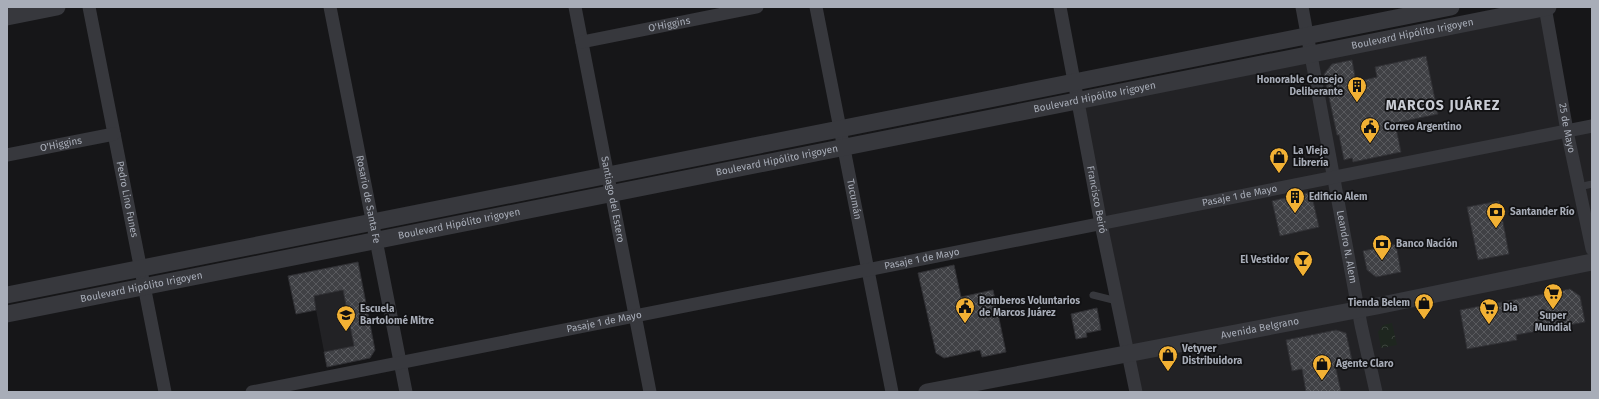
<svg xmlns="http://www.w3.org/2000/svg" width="1599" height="399" font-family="'Fira Sans',sans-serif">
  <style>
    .built { fill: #222225 }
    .park { fill: url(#park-crowns) }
    .building { fill: url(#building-cross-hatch); stroke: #303034 }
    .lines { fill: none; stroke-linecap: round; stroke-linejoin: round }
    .service { stroke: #37383d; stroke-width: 7 }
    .minor { stroke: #37383d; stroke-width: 13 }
    .tertiary { stroke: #37383d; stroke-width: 17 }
    .labels { text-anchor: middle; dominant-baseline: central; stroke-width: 3.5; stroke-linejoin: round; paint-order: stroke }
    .street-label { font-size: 10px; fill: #a8adb8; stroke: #111113 }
    .poi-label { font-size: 10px; font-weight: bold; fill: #a8adb8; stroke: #111113; text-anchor: start }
    .district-label { font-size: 14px; font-weight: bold; letter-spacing: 1px; fill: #c9ccd4; stroke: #111113 }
  </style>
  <defs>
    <pattern id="park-crowns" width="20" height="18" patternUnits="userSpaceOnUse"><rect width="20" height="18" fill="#1e261f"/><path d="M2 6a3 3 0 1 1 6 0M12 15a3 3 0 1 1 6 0" fill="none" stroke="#3c433d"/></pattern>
    <pattern id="building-cross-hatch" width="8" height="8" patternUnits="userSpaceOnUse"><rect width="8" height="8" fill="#404145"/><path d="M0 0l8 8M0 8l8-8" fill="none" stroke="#595a5e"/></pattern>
  </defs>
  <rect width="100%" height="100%" fill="#161618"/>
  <g class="built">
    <polygon points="1545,8 1567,131 1592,126 1592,392 1136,392 1079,101"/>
    <polygon points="358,262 375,350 370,358 327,367 316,310 296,314 288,276"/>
  </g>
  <polygon class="park" points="1392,323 1397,345 1381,348 1378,332 1383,325"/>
  <g class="building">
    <polygon points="1426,56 1438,114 1395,123 1401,152 1353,162 1352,158 1344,160 1339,135 1337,135 1324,74 1332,64 1352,60 1356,82 1377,77 1375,67"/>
    <polygon points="1311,192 1319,227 1280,236 1272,201"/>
    <polygon points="1499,201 1509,254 1478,260 1467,207"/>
    <polygon points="1396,244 1401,272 1376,277 1367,270 1363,251"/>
    <polygon points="358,262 375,350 370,358 327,367 324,352 354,346 343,290 314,296 316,310 296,314 288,276"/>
    <polygon points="954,265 961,297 993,290 1006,352 982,357 980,350 944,358 936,353 918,273"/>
    <polygon points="1570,289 1580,296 1585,322 1516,335 1517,340 1467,349 1460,310"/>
    <polygon points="1097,308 1101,330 1086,333 1087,337 1076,339 1071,314"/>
    <polygon points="1336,330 1346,333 1352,360 1335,364 1341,392 1306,392 1302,369 1292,371 1286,340"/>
  </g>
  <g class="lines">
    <g class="service">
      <polyline points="1579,187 1592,184"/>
      <polyline points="1093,295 1117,301"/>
    </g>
    <g class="minor">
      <path id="s1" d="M 89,7 L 165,392"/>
      <path id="s2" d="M 330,7 L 406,392"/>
      <path id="s3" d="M 575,7 L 650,392"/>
      <path id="s4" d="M 816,7 L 892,392"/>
      <path id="s5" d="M 1060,7 L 1101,224 L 1136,392"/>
      <path id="s6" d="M 1302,7 L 1361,325 L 1376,392"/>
      <path id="s7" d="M 1545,7 L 1567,131 L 1592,249"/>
      <path id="s8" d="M 582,42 L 757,7"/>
      <path id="s9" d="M 7,155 L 114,134"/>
      <path id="s10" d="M 252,392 L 1592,126"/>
    </g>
    <g class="tertiary">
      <polyline points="7,17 57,7"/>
      <polyline points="7,295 1451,7"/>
      <path id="s11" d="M 7,314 L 1548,7"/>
      <path id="s12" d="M 927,392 L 1377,306 L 1592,262"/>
    </g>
  </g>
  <defs>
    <g id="building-pin" transform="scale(1)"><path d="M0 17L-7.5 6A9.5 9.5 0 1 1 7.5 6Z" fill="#f2b134" stroke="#111113"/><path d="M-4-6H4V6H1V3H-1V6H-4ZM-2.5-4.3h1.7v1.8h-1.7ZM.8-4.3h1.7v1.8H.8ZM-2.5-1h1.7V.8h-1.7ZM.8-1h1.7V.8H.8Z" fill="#111"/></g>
    <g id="civic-pin" transform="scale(1)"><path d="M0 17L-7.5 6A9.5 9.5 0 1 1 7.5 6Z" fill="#f2b134" stroke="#111113"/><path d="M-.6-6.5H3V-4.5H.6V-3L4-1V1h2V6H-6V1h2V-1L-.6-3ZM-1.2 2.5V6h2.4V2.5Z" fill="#111"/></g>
    <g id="shop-pin" transform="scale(1)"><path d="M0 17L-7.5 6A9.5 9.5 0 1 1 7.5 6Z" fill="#f2b134" stroke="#111113"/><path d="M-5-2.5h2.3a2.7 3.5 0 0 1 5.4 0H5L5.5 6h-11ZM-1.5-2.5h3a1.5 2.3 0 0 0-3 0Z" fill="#111"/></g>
    <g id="bank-pin" transform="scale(1)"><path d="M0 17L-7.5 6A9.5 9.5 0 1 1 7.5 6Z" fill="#f2b134" stroke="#111113"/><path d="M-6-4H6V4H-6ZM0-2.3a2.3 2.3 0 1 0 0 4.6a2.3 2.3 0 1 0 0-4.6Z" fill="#111"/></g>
    <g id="bar-pin" transform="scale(1)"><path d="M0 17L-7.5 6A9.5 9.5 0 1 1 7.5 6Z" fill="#f2b134" stroke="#111113"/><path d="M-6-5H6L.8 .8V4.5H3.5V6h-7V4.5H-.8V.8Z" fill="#111"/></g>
    <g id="supermarket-pin" transform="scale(1)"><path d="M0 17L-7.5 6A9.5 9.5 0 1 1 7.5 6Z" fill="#f2b134" stroke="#111113"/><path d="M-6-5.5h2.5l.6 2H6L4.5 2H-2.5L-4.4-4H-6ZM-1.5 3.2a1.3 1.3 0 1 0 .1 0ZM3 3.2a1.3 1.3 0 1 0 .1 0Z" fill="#111"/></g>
    <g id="school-pin" transform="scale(1)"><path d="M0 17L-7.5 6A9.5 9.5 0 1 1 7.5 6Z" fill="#f2b134" stroke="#111113"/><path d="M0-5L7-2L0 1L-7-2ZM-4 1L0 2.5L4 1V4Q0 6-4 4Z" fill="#111"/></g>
  </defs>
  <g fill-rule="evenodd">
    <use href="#building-pin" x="1357" y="86"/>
    <use href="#civic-pin" x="1370" y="127"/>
    <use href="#shop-pin" x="1279" y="157"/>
    <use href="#building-pin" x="1295" y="197"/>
    <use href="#bank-pin" x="1496" y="212"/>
    <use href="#bank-pin" x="1382" y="244"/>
    <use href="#bar-pin" x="1303" y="260"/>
    <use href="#supermarket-pin" x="1553" y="293"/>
    <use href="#shop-pin" x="1424" y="303"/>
    <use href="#civic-pin" x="965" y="307"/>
    <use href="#supermarket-pin" x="1489" y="308"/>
    <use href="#school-pin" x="346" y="315"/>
    <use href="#shop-pin" x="1168" y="355"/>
    <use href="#shop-pin" x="1322" y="364"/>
  </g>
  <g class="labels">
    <g class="street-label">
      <text stroke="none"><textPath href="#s8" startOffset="89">O'Higgins</textPath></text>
      <text stroke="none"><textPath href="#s11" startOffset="1433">Boulevard Hipólito Irigoyen</textPath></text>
      <text stroke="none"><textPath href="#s11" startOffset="1109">Boulevard Hipólito Irigoyen</textPath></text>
      <text stroke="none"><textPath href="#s7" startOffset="123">25 de Mayo</textPath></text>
      <text stroke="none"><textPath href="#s9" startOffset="55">O'Higgins</textPath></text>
      <text stroke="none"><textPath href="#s11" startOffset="785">Boulevard Hipólito Irigoyen</textPath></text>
      <text stroke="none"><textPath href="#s10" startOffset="1007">Pasaje 1 de Mayo</textPath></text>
      <text stroke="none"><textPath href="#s1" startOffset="196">Pedro Lino Funes</textPath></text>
      <text stroke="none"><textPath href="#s2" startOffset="196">Rosario de Santa Fe</textPath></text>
      <text stroke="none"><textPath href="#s4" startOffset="196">Tucumán</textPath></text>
      <text stroke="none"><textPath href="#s3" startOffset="196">Santiago del Estero</textPath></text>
      <text stroke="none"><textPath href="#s5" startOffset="196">Francisco Beiró</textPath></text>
      <text stroke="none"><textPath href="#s11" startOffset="461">Boulevard Hipólito Irigoyen</textPath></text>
      <text stroke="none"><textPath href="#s6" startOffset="244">Leandro N. Alem</textPath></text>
      <text stroke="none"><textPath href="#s10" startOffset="683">Pasaje 1 de Mayo</textPath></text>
      <text stroke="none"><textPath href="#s11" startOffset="137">Boulevard Hipólito Irigoyen</textPath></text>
      <text stroke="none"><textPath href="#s10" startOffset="359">Pasaje 1 de Mayo</textPath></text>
      <text stroke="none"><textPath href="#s12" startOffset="339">Avenida Belgrano</textPath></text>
    </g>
    <g class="poi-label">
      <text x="1343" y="80" text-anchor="end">Honorable Consejo<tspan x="1343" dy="12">Deliberante</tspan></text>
      <text x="1384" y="127">Correo Argentino</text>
      <text x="1293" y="151">La Vieja<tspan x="1293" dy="12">Librería</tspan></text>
      <text x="1309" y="197">Edificio Alem</text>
      <text x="1510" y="212">Santander Río</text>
      <text x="1396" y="244">Banco Nación</text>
      <text x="1289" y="260" text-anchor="end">El Vestidor</text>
      <text x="979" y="301">Bomberos Voluntarios<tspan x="979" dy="12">de Marcos Juárez</tspan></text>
      <text x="1410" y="303" text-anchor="end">Tienda Belem</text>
      <text x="1503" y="308">Dia</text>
      <text x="360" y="309">Escuela<tspan x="360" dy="12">Bartolomé Mitre</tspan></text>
      <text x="1553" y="316" text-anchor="middle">Super<tspan x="1553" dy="12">Mundial</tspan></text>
      <text x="1182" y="349">Vetyver<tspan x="1182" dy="12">Distribuidora</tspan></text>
      <text x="1336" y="364">Agente Claro</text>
    </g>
    <g class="district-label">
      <text x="1443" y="105">MARCOS JUÁREZ</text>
    </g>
  </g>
  <rect width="1599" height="399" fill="none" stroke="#a8adb8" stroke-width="16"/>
</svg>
